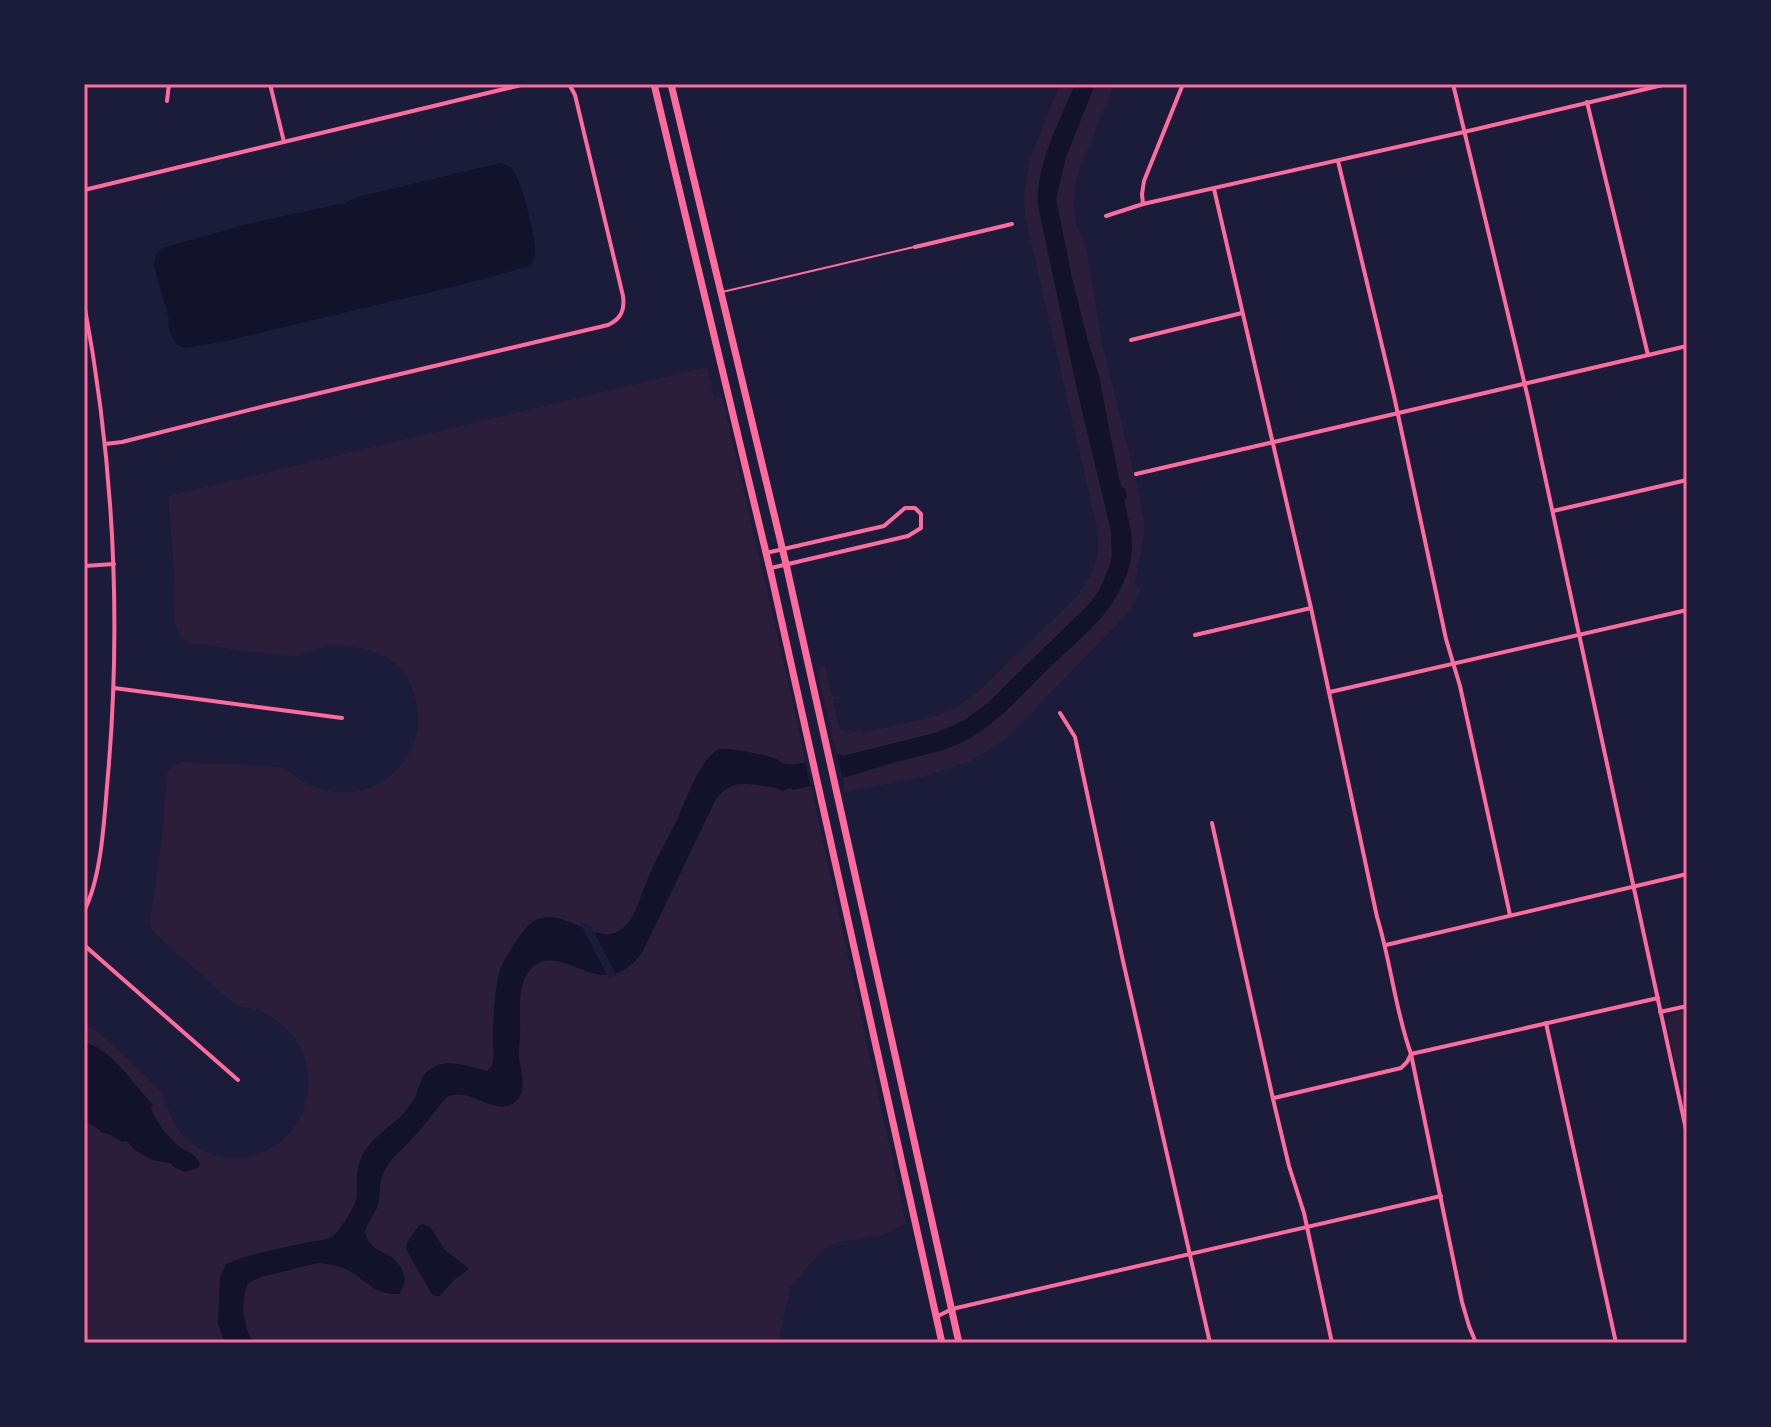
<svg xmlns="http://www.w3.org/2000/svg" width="1771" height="1427" font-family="Montserrat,sans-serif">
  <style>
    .green { fill: #2a1e3b }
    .water { fill: #12122b }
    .pier { fill: #1b1b3a }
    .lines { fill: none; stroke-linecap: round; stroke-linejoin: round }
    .service { stroke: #ff6b9d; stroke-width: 2 }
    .minor { stroke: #ff6b9d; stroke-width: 4 }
    .primary { stroke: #ff6b9d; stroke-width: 7 }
    .neatline { fill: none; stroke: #ff6b9d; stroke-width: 3 }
  </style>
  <rect width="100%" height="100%" fill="#1b1b3a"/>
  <g class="green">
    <path d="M 1060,84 L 1075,84 C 1060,122 1036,163 1038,205 L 1077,389 L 1111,531 L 1112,555 L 1110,565 L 1099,591 L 1089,604 L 988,703 L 963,721 L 935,733 L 842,756 L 838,754 L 835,747 L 817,668 L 825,666 L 832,696 L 839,697 L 838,699 L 833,700 L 840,730 L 846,729 L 848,734 L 857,732 L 859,726 L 863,733 L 936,716 L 952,710 L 978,692 L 1077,596 C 1095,573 1101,557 1097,528 L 1025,216 L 1024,194 L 1029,162 Z"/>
    <polygon points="1095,84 1114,84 1086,154 1081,162 1075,185 1074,209 1076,223 1086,247 1103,347 1138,489 1145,528 1135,583 1141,589 1129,612 1006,739 971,761 922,777 845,792 843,778 948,748 965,741 996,719 1096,623 1110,606 1120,590 1128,570 1132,550 1132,535 1105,413 1099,376 1088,342 1072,278 1056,199 1066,157"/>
    <path d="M 707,367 L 714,398 L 722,397 L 790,690 L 906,1223 L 884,1235 L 840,1242 L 828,1246 L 820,1252 L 790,1288 L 778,1343 L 84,1343 L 84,1026 L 96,1030 C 116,1049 140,1069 158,1089 C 168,1102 170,1120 180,1132 C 214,1173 278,1164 301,1116 C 312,1092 311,1063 296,1040 C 288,1029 272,1015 258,1010 C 250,1007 242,1009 235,1004 C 225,997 216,988 208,980 C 189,964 171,948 153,931 L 150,923 L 162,834 L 167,773 L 173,765 L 182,762 L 278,767 C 288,769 295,776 304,782 C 321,791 343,795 363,790 C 391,783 417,753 418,724 C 419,711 416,700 412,688 C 406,673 401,665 386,657 C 370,648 344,643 326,646 C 315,649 303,656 291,656 C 257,654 223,647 189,643 L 181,638 L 175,624 L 174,572 L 168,496 Z"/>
    <polygon points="1687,1010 1687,1115 1667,1024 1671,1015"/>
  </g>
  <g class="water">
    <path d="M 1075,84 L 1095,84 L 1066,157 L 1056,199 L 1072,278 L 1088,342 L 1099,376 L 1119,480 L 1122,487 L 1126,489 L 1127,498 L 1124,500 C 1129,523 1136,544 1129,567 C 1125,580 1119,593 1111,605 C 1095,628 1071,647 1051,666 C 1022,694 995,728 958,744 C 935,755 910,757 887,764 C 856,774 826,783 793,790 L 790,788 L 783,791 C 777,788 771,787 763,786 C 740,782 730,781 715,801 L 643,951 C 604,1008 564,942 534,966 C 515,982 521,1014 520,1035 C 520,1043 518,1051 519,1059 C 521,1072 527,1089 517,1100 C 498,1119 474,1090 453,1095 C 449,1095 447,1097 443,1101 C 432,1115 421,1130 408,1143 C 400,1152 390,1159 385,1170 C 377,1185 382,1193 378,1205 C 375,1214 368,1221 365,1232 C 367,1237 367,1240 371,1244 C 375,1250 382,1251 388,1255 C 403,1264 410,1280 399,1294 C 375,1295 369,1283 351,1272 C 341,1266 329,1264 318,1263 L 261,1277 L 248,1283 C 240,1303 243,1325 253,1343 L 225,1343 L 218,1324 L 220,1278 L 226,1264 C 251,1253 278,1249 304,1243 C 313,1241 325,1241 333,1236 C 339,1232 355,1206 356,1200 C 359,1186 354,1174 361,1158 C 371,1135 398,1124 411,1104 C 422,1089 416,1074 438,1065 C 453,1060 472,1067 486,1071 C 491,1067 492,1068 493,1061 C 494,1055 493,1049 493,1043 C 493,1024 494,982 502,965 C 509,953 522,928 534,921 C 563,905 596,947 620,930 C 635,921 639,899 646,883 C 655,861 667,840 678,818 C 686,799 699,762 717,750 C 724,746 767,755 776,759 C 782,761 780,763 787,764 C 804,766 823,755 840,754 L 843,756 L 935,733 L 963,721 L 988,703 L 1089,604 L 1099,591 L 1110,565 L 1112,555 L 1111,531 L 1077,389 L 1038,205 C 1036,163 1060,122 1075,84 Z"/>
    <path d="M 500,163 C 505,165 508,165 512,169 C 521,179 535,234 535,248 C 535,255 534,260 530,266 L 460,285 L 221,342 L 185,348 L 177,345 L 172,337 L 168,325 L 169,319 L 154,266 L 156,254 L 162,248 L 252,223 L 340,204 L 344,205 L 346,202 L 358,197 Z"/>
    <path d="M 84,1042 C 112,1049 134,1085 153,1105 L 151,1108 C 156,1122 168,1138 180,1147 C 189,1153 196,1154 200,1164 L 198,1168 L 186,1172 L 175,1168 L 170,1163 L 152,1160 L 132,1148 L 127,1141 L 122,1142 L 109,1134 L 102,1133 C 96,1125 90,1126 84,1119 Z"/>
    <polygon points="422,1224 430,1227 445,1250 469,1269 453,1281 440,1296 435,1296 431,1293 406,1249 407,1243 419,1225"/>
  </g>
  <g class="pier">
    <polygon points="837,753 843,779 810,786 805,760"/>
    <polygon points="579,921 591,926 617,976 609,979"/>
  </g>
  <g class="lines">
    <polyline class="service" points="722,292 914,247"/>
    <g class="minor">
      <polyline points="270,84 284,142"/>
      <polyline points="1453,84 1528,398 1687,1134"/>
      <polyline points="167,101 169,84"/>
      <polyline points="1587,102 1648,355"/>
      <polyline points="1338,161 1394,396 1446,639 1460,686 1510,915"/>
      <path d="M 1214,189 L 1311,608 L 1377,917 C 1391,962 1395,1010 1411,1054 L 1462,1302 L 1469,1326 L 1476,1343"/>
      <polyline points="84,190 525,84"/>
      <polyline points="1143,204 1142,194 1144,181 1183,84"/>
      <polyline points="1106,216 1143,204 1464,132 1667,84"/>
      <polyline points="915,247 1012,224"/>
      <path d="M 84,303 C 114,463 122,625 107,786 C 104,823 101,879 84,911"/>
      <polyline points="1131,340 1242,313"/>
      <path d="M 105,444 L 122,442 L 269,405 L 608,325 C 621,319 625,310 623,296 L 575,95 L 569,84"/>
      <polyline points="1136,474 1687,346"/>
      <polyline points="1553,511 1687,480"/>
      <polyline points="766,553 884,526 905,508 915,508 921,514 921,528 908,536 771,568"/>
      <polyline points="84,566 114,564"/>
      <polyline points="1195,635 1311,608"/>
      <polyline points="114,688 342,718"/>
      <polyline points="1330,692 1687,610"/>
      <polyline points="1060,713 1075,737 1123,961 1210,1343"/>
      <polyline points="1212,823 1273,1099 1289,1166 1304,1213 1332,1343"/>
      <polyline points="84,945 238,1080"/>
      <polyline points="1386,945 1687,874"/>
      <polyline points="1660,1012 1687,1006"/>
      <polyline points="1546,1023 1616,1343"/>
      <polyline points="1274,1098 1401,1068 1407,1062 1411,1054 1658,998"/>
      <polyline points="938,1316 952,1309 1441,1196"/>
    </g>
    <g class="primary">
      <polyline points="654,84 772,578 942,1343"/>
      <polyline points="671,84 786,564 959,1343"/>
    </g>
  </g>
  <rect width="1771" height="1427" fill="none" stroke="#1b1b3a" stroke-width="172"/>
  <rect x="86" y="86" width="1599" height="1255" class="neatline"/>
</svg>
